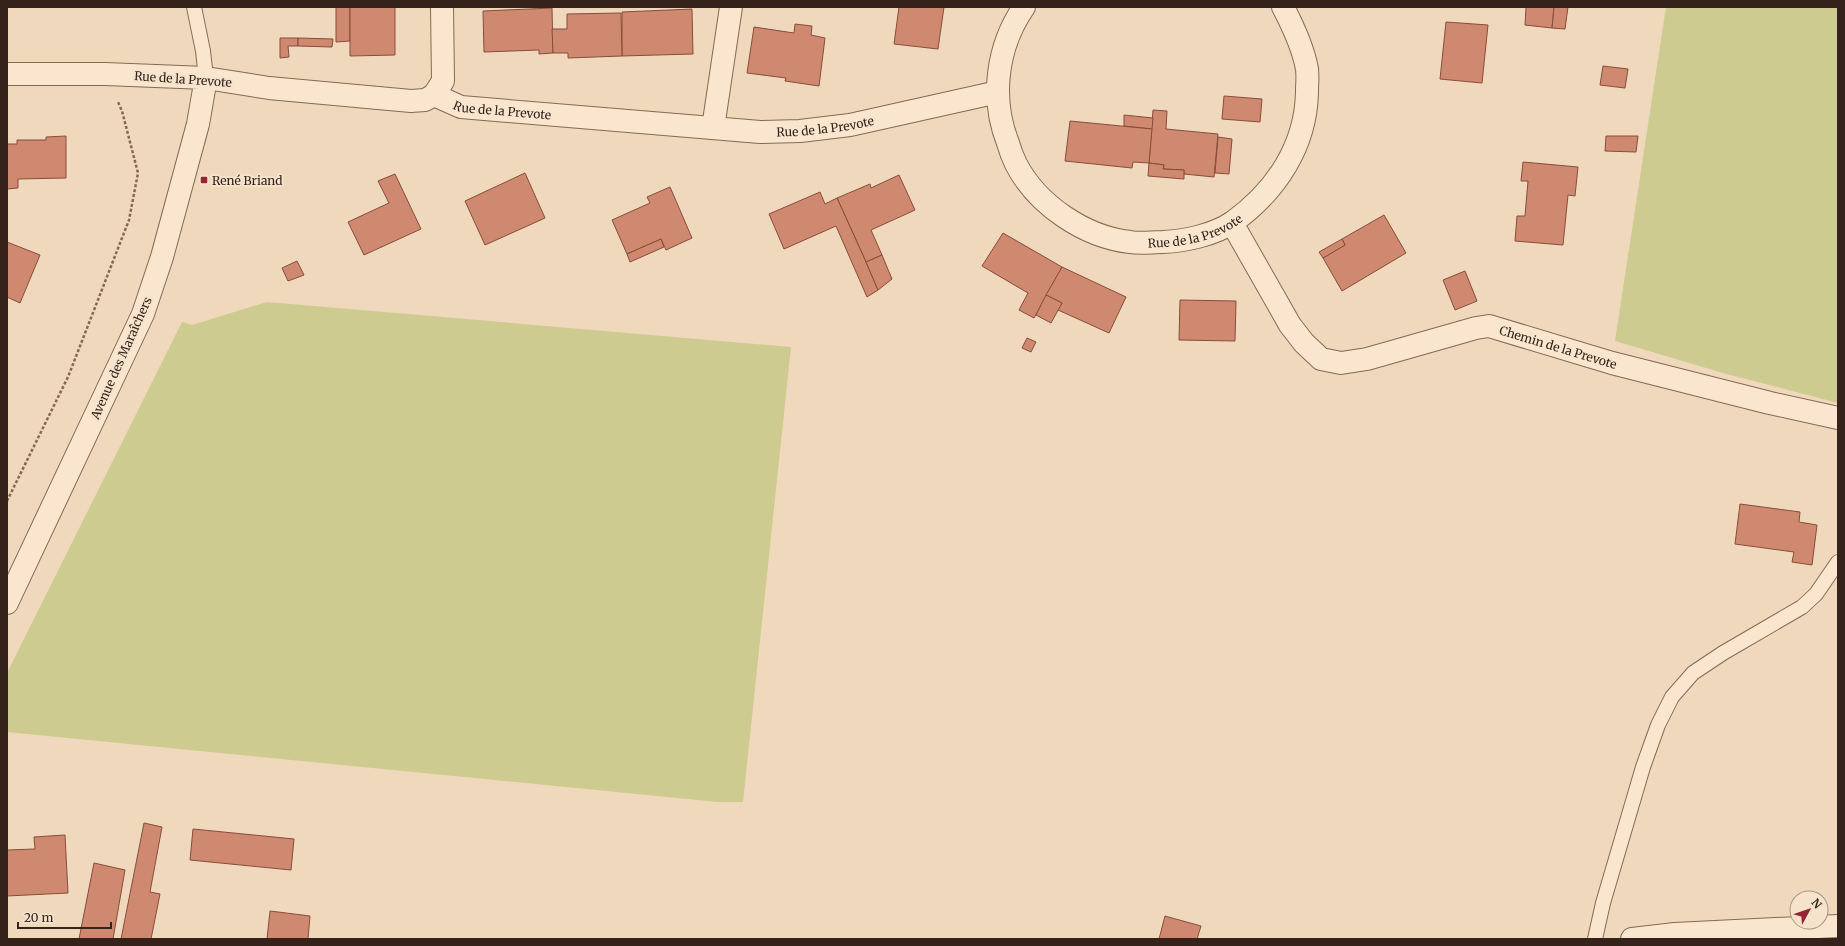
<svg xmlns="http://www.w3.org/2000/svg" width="1845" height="946" font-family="Merriweather,serif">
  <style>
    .green { fill: #cdcb90 }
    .building { fill: #cf8970; stroke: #874d3a }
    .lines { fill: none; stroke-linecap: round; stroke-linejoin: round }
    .service-casing { stroke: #876855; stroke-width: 16 }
    .minor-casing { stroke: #876855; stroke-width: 24 }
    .tertiary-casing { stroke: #876855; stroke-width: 24 }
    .path { stroke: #876855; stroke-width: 2.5; stroke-dasharray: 3 2; stroke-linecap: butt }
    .service { stroke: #fae6cf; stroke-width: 14 }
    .minor { stroke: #fae6cf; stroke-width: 22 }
    .tertiary { stroke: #fae6cf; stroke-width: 22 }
    .poi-dot { fill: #982336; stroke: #f6e3cc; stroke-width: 1.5 }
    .labels { text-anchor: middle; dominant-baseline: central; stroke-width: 4; stroke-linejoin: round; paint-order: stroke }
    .street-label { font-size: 12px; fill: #35231b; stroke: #f6e3cc }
    .poi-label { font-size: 12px; fill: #35231b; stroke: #f6e3cc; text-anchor: start }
  </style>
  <rect width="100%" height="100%" fill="#efd8bc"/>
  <g class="green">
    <polygon points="1666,7 1838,7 1838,403 1723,373 1615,341"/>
    <polygon points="267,302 791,347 743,802 718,802 7,732 7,673 182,322 192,325"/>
  </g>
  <g class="building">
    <polygon points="336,7 350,7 350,41 336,42"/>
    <polygon points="350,7 395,7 395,55 350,56"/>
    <polygon points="899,7 944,7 938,49 894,44"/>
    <polygon points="1526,7 1554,7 1552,28 1525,25"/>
    <polygon points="1554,7 1568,7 1565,29 1552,28"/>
    <polygon points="552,8 553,53 539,54 539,50 484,52 483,11"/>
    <polygon points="692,9 693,54 622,56 622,12"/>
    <polygon points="621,13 622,56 568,58 568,53 553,53 552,29 567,29 567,14"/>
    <polygon points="1446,22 1488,25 1482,83 1440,79"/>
    <polygon points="795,24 812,26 811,35 825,38 819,86 785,81 786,78 747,73 754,27 794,33"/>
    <polygon points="280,38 298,38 298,46 288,46 289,57 280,58"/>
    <polygon points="298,38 333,39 332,47 298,46"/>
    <polygon points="1603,66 1628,69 1625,88 1600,85"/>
    <polygon points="1224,96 1262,99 1260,122 1222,119"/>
    <polygon points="1153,110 1167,111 1166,129 1218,134 1214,177 1184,174 1184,170 1163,169 1164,165 1149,163"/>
    <polygon points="1124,115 1153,118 1152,129 1124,126"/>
    <polygon points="1070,121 1152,129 1149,163 1133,162 1132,168 1065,161"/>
    <polygon points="66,136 66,178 18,179 18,188 7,189 7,144 17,144 17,140 46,140 46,137"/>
    <polygon points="1606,136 1638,136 1636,152 1605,151"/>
    <polygon points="1218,137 1232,139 1229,174 1215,173"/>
    <polygon points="1523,162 1578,167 1575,196 1568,195 1563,245 1515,241 1517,216 1525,216 1528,181 1521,181"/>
    <polygon points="1149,163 1164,165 1163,169 1184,170 1184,179 1148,176"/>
    <polygon points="525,173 545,218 485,245 465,201"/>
    <polygon points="395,174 421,229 364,255 348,222 389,203 378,181"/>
    <polygon points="899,175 915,210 871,230 882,255 866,262 837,198 870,184 871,188"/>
    <polygon points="670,187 692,238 666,250 661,239 627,254 612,220 650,203 647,197"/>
    <polygon points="820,192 825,204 837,198 866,262 878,290 867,297 836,226 784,249 769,214"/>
    <polygon points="1384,215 1406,253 1342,291 1323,258 1345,245 1342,239"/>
    <polygon points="1003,233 1062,267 1034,318 1019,310 1028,293 982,266"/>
    <polygon points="661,239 664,247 630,262 627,254"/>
    <polygon points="1342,239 1345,245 1323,258 1319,252"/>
    <polygon points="7,242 40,255 20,303 7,297"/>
    <polygon points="882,255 892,279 878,290 866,262"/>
    <polygon points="297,261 304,275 288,281 282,268"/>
    <polygon points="1062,267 1126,297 1109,333 1058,310 1062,303 1046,295"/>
    <polygon points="1465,271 1477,301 1455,310 1443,280"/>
    <polygon points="1046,295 1062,303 1051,323 1036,315"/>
    <polygon points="1180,300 1236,301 1235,341 1179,340"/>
    <polygon points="1027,338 1036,342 1031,352 1022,348"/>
    <polygon points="1740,504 1800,512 1799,522 1817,525 1812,565 1792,562 1794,552 1735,544"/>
    <polygon points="144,823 162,827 150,892 160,894 151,939 121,939"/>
    <polygon points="193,829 294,839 291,870 190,860"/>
    <polygon points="65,835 68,893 7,896 7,850 35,849 34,837"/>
    <polygon points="94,863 125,870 113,939 79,939"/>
    <polygon points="270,911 310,916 308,939 267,939"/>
    <polygon points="1165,916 1201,926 1197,939 1159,939"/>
  </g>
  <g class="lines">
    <g class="service-casing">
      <g id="service">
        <polyline points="194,7 203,51 206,78"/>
        <polyline points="1595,939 1603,903 1643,767 1658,725 1672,697 1693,673 1723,653 1802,607 1816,594 1838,562"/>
      </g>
    </g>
    <g class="minor-casing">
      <g id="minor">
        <path id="s1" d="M 1024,7 C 997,46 990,98 1008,143 C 1010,150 1013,158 1016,164 C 1037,205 1085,237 1130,242 C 1141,244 1152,242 1163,242 C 1185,241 1214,235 1233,222 C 1276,191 1306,146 1307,92 C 1307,84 1308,76 1307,69 C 1303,47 1293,26 1283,7"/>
        <polyline points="206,78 269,88 411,101 425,100 434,95"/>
        <path id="s2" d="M 434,95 L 461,107 L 760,132 L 800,131 L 850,125 L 998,92"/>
        <polyline points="434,95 443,81 442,7"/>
        <polyline points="713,128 731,7"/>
        <path id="s3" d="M 1232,223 L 1290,325 L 1304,343 L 1321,359 L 1341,363 L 1367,359 L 1476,328 L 1489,326 L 1612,363 L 1770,403 L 1838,418"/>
        <polyline points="1632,939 1675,934 1838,926"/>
      </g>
    </g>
    <g class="tertiary-casing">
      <polyline id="tertiary" points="7,74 105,74 206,78 198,124 162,257 143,314 7,603"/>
    </g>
    <polyline class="path" points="7,501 68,377 129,220 138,173 122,111 118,102"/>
    <use href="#service" class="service"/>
    <use href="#minor" class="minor"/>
    <use href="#tertiary" class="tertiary"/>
  </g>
  <rect class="poi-dot" x="200" y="176" width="8" height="8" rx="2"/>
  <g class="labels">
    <g class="street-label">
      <text transform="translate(183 79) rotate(4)">Rue de la Prevote</text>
      <text stroke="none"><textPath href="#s2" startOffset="71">Rue de la Prevote</textPath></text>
      <text stroke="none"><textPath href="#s2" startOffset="395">Rue de la Prevote</textPath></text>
      <text stroke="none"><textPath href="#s1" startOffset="375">Rue de la Prevote</textPath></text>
      <text stroke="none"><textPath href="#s3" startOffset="409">Chemin de la Prevote</textPath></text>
      <text transform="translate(121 358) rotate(-66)">Avenue des Maraîchers</text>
    </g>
    <g class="poi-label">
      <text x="212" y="180">René Briand</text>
    </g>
  </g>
  <rect width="1845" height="946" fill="none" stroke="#35231b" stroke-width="16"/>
  <g transform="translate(1809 910) rotate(50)"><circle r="19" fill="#f6e3cc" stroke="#a99685"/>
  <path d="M0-3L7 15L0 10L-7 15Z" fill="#982336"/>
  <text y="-6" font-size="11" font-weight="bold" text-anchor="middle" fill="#35231b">N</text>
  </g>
  <path d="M18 922v6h93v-6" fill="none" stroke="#35231b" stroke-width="2"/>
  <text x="24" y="922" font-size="12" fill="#35231b" stroke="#f6e3cc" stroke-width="3" paint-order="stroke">20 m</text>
</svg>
